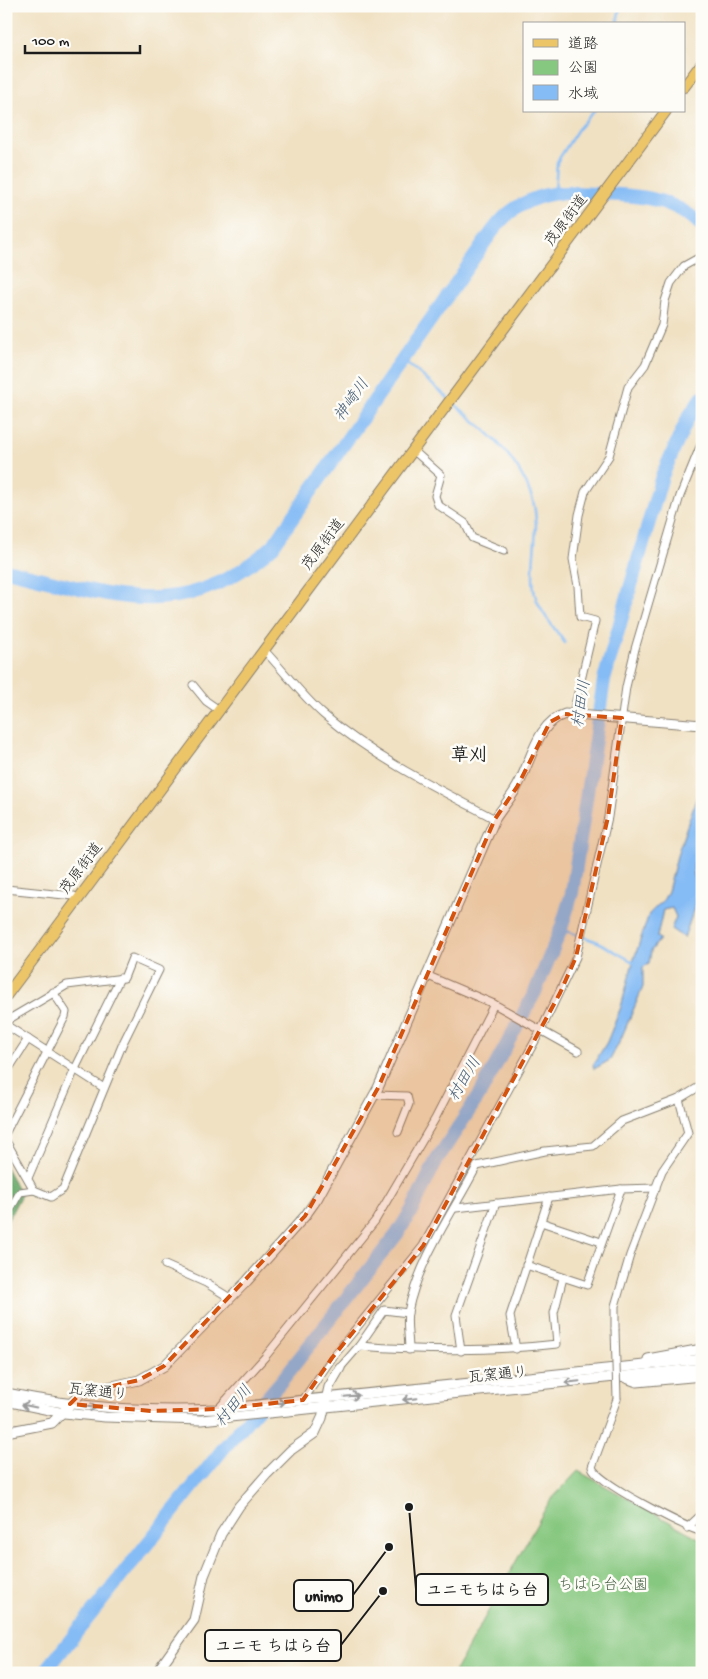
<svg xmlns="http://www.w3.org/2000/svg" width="708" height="1679" font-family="'Gochi Hand','Klee One',sans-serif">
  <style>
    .green { fill: #87c880; stroke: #52724e }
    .forest { fill: #6dac6e; stroke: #446445 }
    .water { fill: #85bcf5; stroke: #506c88 }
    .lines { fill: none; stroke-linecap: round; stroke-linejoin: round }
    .stream { stroke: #85bcf5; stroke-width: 2.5 }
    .river { stroke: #85bcf5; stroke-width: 14 }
    .minor-casing { stroke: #867e70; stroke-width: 9 }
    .tertiary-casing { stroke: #867e70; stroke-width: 11 }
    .primary-casing { stroke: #867e70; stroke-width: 12 }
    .minor { stroke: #fff; stroke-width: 7 }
    .tertiary { stroke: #fff; stroke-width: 9 }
    .primary { stroke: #edc569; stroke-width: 10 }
    .minor-bridge-casing { stroke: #867e70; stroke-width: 9; stroke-linecap: butt }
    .minor-bridge { stroke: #fff; stroke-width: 7 }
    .oneway { stroke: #999 }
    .marked { fill: #d4530e; fill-opacity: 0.2; stroke: #d4530e; stroke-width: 4; stroke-dasharray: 10 6; stroke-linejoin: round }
    .labels { text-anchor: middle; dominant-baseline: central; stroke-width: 5; stroke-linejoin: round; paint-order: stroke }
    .street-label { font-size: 15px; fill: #1c1c1c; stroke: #fdfcf7 }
    .park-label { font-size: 15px; fill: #476144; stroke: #fdfcf7 }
    .water-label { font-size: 16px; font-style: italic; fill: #465c73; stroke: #fdfcf7 }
    .quarter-label { font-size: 18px; font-weight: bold; fill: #1c1c1c; stroke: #fdfcf7 }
    .leader { fill: none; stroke: #1c1c1c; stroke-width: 2 }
    .callout-dot { fill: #1c1c1c; stroke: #fdfcf7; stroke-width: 2 }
    .callout { fill: #fdfcf7; stroke: #1c1c1c; stroke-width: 2 }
    .callout-label { font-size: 16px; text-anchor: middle; font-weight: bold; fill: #1c1c1c }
  </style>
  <rect width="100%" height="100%" fill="#fdfcf7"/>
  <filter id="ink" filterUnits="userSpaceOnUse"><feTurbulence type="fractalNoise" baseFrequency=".02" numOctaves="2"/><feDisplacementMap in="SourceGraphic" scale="10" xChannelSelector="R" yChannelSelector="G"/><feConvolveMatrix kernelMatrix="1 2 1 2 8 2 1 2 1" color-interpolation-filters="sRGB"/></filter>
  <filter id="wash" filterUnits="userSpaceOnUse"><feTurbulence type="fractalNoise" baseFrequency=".0096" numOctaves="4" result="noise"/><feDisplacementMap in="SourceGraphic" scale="20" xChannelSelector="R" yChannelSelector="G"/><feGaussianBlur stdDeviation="1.12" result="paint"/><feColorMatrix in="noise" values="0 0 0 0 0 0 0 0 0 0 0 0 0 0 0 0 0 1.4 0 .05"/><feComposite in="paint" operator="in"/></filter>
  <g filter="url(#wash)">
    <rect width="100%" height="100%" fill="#f0e1c3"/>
    <polygon class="green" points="578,1471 702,1540 702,1673 454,1673 549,1502"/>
    <polygon class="forest" points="6,1167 21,1195 6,1223"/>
    <path class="water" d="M 702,782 L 702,855 L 699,855 C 688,867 697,879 697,892 C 697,903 688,926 684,938 L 671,929 L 676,917 L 672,908 L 663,910 L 657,937 L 660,939 L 651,951 L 649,964 L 643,967 L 643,987 L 620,1041 L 610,1060 L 594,1069 L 593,1065 L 607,1042 L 621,1007 L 633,962 L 649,914 L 664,899 L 668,891 L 678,852 Z"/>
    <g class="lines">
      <g class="stream">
        <polyline points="617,24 620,6"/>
        <polyline points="555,192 557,162 578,129 594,111"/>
        <polyline points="401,361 413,368 448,398"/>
        <path d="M 452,402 C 485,429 518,456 532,498 C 542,527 529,560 534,590 C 537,609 554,627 565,643"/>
        <polyline points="561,929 598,942 635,963"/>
      </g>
      <g class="river">
        <path d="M 6,570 C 113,595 181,628 273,546 L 482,246 C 493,230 504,214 521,205 C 550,189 568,193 599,194 C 636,195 674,197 702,226"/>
        <polyline points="44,1673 223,1449 283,1379 397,1234 412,1210 436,1161 480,1094 535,992 561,929 572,893 604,680 662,476 688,418 702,398"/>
      </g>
    </g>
  </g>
  <g filter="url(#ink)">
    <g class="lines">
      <g class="minor-casing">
        <g id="minor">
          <polyline points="414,451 441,475 435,496 438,505 465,523 472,538 504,551"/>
          <path d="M 264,650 C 284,671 302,696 324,715 C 375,758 436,788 495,819"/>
          <polyline points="193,685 206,701 219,710"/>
          <polyline points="573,714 595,621 580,617 578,586 573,559 579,515 585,492 609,456 628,387 645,365 662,325 665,301 671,283 684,266 702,256"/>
          <polyline points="6,889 74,896 78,899"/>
          <polyline points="426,975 494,1004 578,1051"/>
          <polyline points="6,1021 67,985 124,978 132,958 159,970 123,1043 63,1189 51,1197 34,1190 6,1141"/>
          <polyline points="6,1025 104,1088"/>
          <polyline points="6,1073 28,1039"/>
          <polyline points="374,1095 407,1096 409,1104 398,1132"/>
          <polyline points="6,1132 65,1017 66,1012 53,992"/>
          <polyline points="28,1178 75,1069 120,978"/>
          <polyline points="456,1208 621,1189 656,1188"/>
          <polyline points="6,1217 20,1192 34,1190"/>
          <polyline points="541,1222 601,1242"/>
          <polyline points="165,1265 206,1283 230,1298"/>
          <polyline points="526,1265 587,1285 621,1189"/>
          <polyline points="615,1329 615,1306 630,1255 662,1171 688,1133 679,1099"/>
          <polyline points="359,1346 384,1310 408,1313"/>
          <polyline points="516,1349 510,1316 549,1197"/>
          <path d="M 409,1350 C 409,1338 406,1323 408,1312 C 419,1258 453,1213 477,1166 L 545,1151 L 593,1146 L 622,1121 L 679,1099 L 702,1085"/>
          <polyline points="461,1351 456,1315 496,1203"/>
          <path d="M 340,1368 L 359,1346 C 425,1351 490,1352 557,1344 L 554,1313 L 563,1278"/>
          <path d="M 617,1399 L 592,1467 C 597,1483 683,1526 702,1532"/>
          <polyline points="303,1400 332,1358 423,1246 541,1030 576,957 608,817 626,687 635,649 680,496 702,442"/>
          <polyline points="218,1409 265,1357 375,1221 435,1119 494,1004"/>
          <polyline points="687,1528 702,1514"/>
        </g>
      </g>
      <g class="tertiary-casing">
        <g id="tertiary">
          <polyline points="648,1359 702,1349"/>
          <polyline points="626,1378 637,1382 702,1376"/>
          <path d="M 6,1393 C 79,1408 144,1412 218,1409 L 702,1359"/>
          <polyline points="6,1401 64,1413 105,1417 201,1420 702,1368"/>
          <path d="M 6,1432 L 52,1423 L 81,1393 L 139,1380 L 164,1366 L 247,1281 L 305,1216 L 317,1199 L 378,1088 L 495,819 C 502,808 511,798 517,787 C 531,763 536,723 565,714 L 702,725"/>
          <polyline points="156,1673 194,1620 204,1576 221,1534 239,1506 267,1474 291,1450 315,1433 322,1418 329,1387 340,1368"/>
        </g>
      </g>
      <g class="primary-casing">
        <g id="primary">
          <polyline points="684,87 702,63"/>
          <polyline points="6,996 666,111"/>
        </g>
      </g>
      <use href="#minor" class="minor"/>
      <use href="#tertiary" class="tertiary"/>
      <use href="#primary" class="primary"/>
      <g class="minor-bridge-casing">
        <polyline id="minor-bridge" points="615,1329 617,1399"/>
      </g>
      <use href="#minor-bridge" class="minor-bridge"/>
    </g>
    <defs><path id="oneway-shaft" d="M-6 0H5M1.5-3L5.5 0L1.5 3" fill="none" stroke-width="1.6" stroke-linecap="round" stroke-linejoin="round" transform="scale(1.25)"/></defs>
    <g class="oneway">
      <use href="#oneway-shaft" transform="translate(572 1382) rotate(174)"/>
      <use href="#oneway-shaft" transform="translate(352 1396) rotate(-6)"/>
      <use href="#oneway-shaft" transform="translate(410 1399) rotate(174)"/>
      <use href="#oneway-shaft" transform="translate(278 1403) rotate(-6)"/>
      <use href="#oneway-shaft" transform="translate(29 1406) rotate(-169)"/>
      <use href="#oneway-shaft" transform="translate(89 1407) rotate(7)"/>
    </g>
  </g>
  <path class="marked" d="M 565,714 L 622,718 L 608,817 L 576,957 L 560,993 L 423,1246 L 332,1358 L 303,1400 L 218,1409 L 151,1411 L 70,1404 L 81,1393 L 139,1380 L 164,1366 L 305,1216 L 378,1088 L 495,819 L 517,787 L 550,722 Z"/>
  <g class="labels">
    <g class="street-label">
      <text transform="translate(567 221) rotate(-53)">茂原街道</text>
      <text transform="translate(324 545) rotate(-53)">茂原街道</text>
      <text transform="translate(82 869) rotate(-53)">茂原街道</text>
      <text transform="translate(498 1376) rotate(-6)">瓦窯通り</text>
      <text transform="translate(98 1393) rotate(6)">瓦窯通り</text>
    </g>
    <g class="park-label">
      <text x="603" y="1586">ちはら台公園</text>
    </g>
    <g class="water-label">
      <text transform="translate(353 401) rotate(-55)">神崎川</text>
      <text transform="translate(583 704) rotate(-81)">村田川</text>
      <text transform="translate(466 1080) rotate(-59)">村田川</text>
      <text transform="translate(235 1407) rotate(-51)">村田川</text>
    </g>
    <g class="quarter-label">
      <text x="469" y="756">草刈</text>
    </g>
  </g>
  <path class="leader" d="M409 1507L416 1589M389 1547L353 1595M383 1591L341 1645"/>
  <g class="callout-dot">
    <circle cx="409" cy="1507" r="5"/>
    <circle cx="389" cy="1547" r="5"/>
    <circle cx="383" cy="1591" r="5"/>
  </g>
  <g class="callout">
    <rect x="416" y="1574" width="132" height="31" rx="5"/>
    <rect x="294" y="1580" width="59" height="31" rx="5"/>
    <rect x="205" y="1630" width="136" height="31" rx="5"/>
  </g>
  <g class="callout-label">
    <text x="482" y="1595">ユニモちはら台</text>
    <text x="324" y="1601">unimo</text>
    <text x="273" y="1651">ユニモ ちはら台</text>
  </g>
  <rect width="708" height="1679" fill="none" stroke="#fdfcf7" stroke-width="25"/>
  <rect x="523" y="22" width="162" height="90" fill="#fdfcf7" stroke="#a3a29f"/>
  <rect x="533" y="39" width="25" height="8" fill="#edc569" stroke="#a3a29f"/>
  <text x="568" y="48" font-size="15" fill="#1c1c1c">道路</text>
  <rect x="533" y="60" width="25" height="15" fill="#87c880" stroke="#a3a29f"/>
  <text x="568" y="72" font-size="15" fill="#1c1c1c">公園</text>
  <rect x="533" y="85" width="25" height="15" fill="#85bcf5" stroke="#a3a29f"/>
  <text x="568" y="98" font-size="15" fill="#1c1c1c">水域</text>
  <path d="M25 45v8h115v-8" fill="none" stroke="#1c1c1c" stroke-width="2.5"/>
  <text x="32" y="45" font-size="15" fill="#1c1c1c" stroke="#fdfcf7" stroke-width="4" paint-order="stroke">100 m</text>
</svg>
